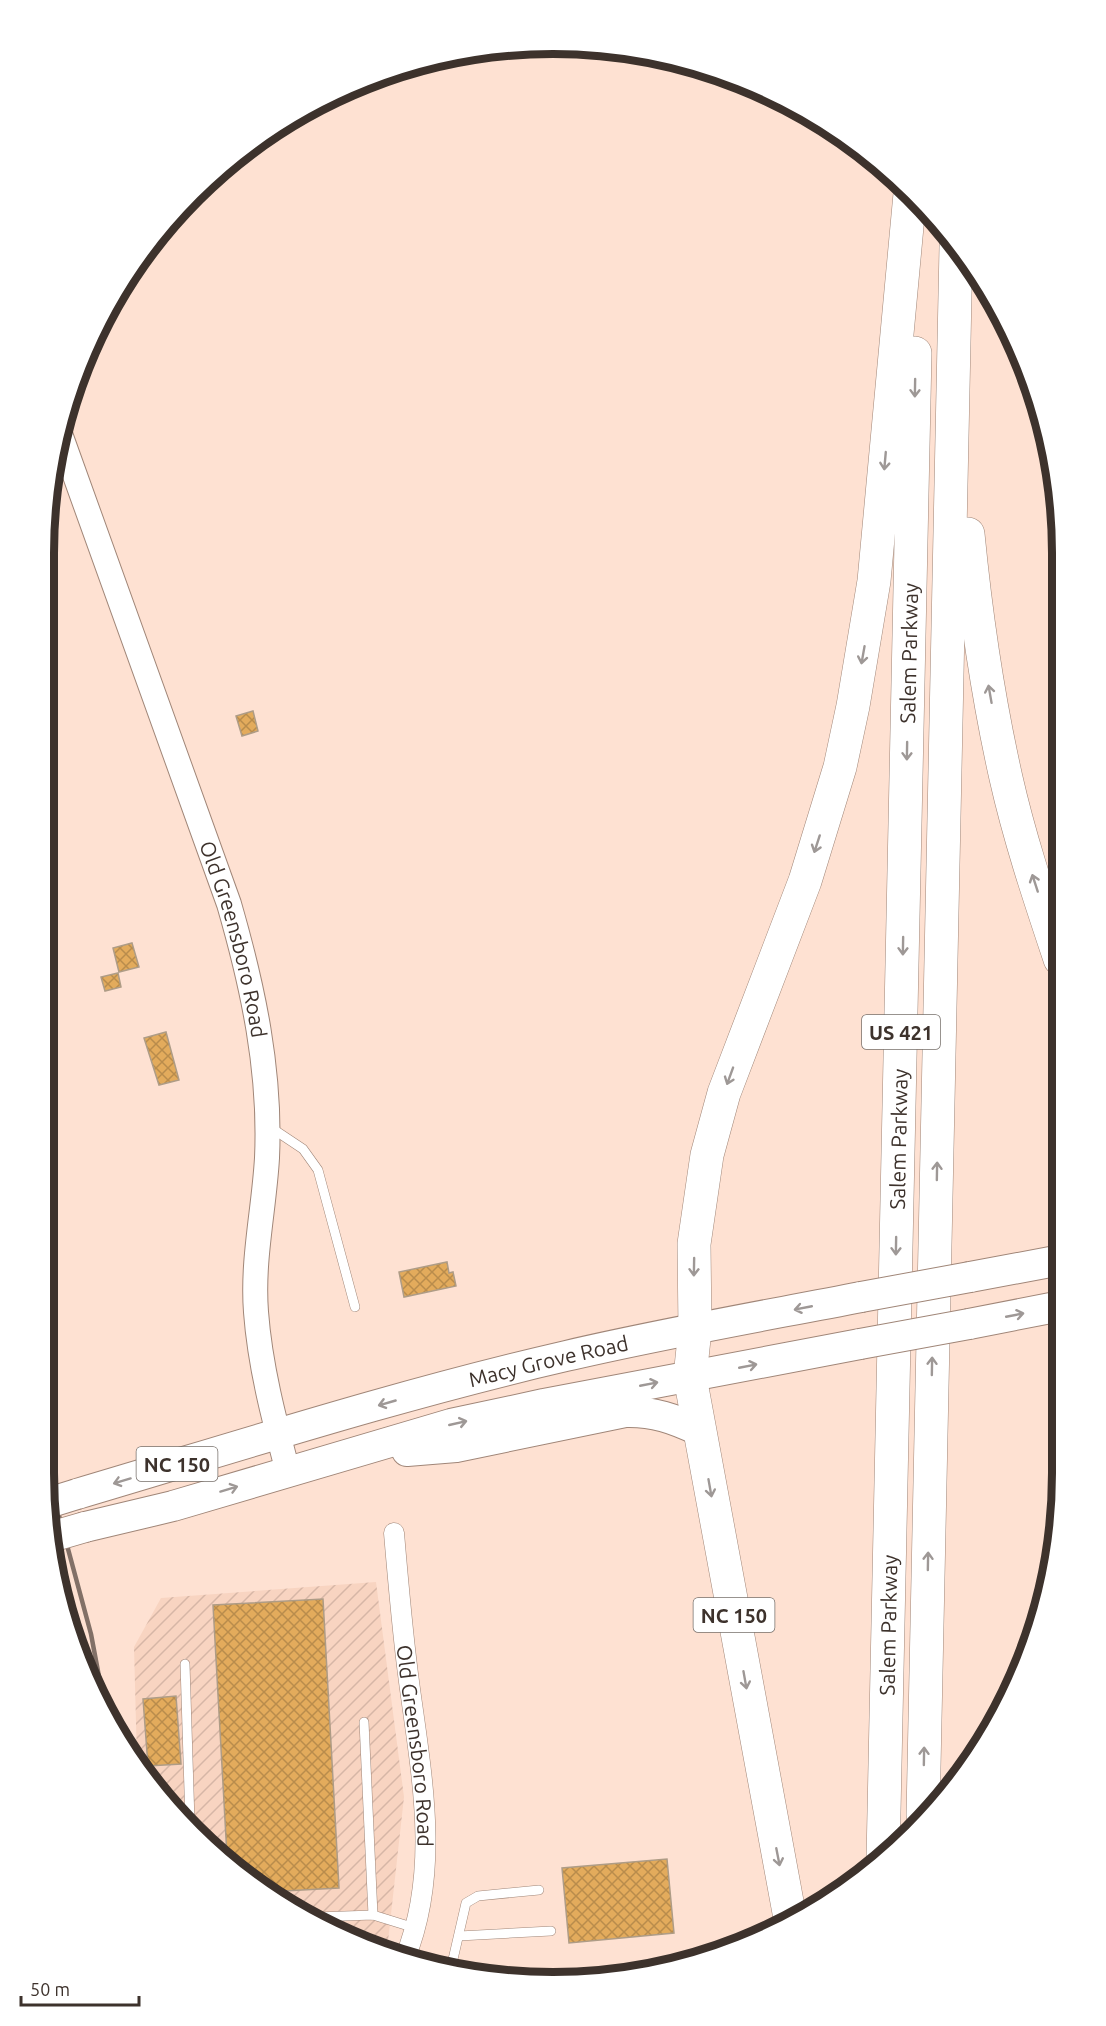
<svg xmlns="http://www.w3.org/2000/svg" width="1106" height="2026" font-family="Ubuntu,sans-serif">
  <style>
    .industrial { fill: url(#industrial-furrows) }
    .building { fill: url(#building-cross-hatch); stroke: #ae9c86; stroke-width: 1.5 }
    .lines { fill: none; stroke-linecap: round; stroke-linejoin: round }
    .service-casing { stroke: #a08678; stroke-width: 10 }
    .minor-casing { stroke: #a08678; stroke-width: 21 }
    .tertiary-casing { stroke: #a08678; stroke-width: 26 }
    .primary-casing { stroke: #a08678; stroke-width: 32 }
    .motorway-casing { stroke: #a08678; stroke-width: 34 }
    .service { stroke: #fff; stroke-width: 9 }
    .minor { stroke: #fff; stroke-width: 20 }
    .tertiary { stroke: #fff; stroke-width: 24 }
    .primary { stroke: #fff; stroke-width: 30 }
    .motorway { stroke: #fff; stroke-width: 33 }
    .rail { stroke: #827067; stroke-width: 4.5 }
    .primary-bridge-casing { stroke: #a08678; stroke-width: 32; stroke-linecap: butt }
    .primary-bridge { stroke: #fff; stroke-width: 30 }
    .oneway { stroke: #9e9896 }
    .labels { text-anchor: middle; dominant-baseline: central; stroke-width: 6; stroke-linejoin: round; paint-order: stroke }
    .shield { fill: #fff; stroke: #77706b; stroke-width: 1.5 }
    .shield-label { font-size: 20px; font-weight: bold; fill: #3d322c }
    .street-label { font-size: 21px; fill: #3d322c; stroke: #fff }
    .rim { fill: none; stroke: #3d322c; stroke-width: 8 }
  </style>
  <defs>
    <pattern id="industrial-furrows" width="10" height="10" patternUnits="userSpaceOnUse" patternTransform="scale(1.5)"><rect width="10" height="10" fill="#f8d4c1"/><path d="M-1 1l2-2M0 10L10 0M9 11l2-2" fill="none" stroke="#d6b6a6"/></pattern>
    <pattern id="building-cross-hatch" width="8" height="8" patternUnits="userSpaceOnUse" patternTransform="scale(1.5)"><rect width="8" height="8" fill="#e3ab5c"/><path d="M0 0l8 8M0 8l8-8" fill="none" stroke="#b98c4c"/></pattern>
  </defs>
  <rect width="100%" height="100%" fill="#fee1d2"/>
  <polygon class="industrial" points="376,1582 404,1797 387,1950 270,1897 149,1783 137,1761 134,1647 161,1598"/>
  <g class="building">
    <polygon points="253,711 258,731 242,736 236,716"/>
    <polygon points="132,943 139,967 119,972 113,948"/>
    <polygon points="118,973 121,987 105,991 101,977"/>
    <polygon points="166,1032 179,1080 159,1085 144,1038"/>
    <polygon points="447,1262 449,1273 453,1272 456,1286 404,1297 399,1272"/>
    <polygon points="323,1599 339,1888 265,1892 227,1856 213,1605"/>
    <polygon points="176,1696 181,1764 148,1766 143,1699"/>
    <polygon points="667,1859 674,1933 569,1943 562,1868"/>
  </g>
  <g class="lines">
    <g class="service-casing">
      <g id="service">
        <polyline points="270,1127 303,1149 318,1170 355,1307"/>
        <polyline points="185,1664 190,1822"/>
        <polyline points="364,1722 373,1915"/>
        <polyline points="316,1917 373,1915 415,1928"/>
        <polyline points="459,1936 551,1931"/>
        <polyline points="451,1968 466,1903 478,1896 539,1890"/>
        <polyline points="567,1979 617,1974"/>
      </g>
    </g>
    <g class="minor-casing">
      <g id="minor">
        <path id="s1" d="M 394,1533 C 398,1580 402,1627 408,1674 C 420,1768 442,1867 405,1958"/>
      </g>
    </g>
    <g class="tertiary-casing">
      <g id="tertiary">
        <path id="s2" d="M 59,431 L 229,904 C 253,987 271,1071 267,1158 C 264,1210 252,1260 256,1312 C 260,1366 274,1419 288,1472"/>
      </g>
    </g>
    <g class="primary-casing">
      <g id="primary">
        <polyline points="970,1277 1061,1260"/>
        <polyline points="969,1324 1061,1306"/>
        <path d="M 407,1451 L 456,1447 L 625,1412 C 653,1411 675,1419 700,1431"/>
        <path id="s3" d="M 77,1494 C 239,1446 401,1394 566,1356 C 664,1333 763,1316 861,1297"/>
        <polyline points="85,1527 173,1506 451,1424 544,1404 860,1344"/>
      </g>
    </g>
    <g class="motorway-casing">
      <g id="motorway">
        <path d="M 968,534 C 976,616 988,698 1006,778 C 1020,840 1040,899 1060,959"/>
        <polyline points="923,1815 956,247"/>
        <path id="s4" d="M 883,1859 L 915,353"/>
        <polyline points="790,1918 690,1377 695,1329 694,1244 707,1155 724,1093 805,881 840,767 853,706 874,581 910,194"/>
      </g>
    </g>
    <use href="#service" class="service"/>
    <use href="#minor" class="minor"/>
    <use href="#tertiary" class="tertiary"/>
    <use href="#primary" class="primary"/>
    <use href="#motorway" class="motorway"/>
    <polyline class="rail" points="44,1460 91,1634 103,1698"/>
    <g class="primary-bridge-casing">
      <g id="primary-bridge">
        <polyline points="861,1297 970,1277"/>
        <polyline points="860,1344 969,1324"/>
        <polyline points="48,1503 77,1494"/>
        <polyline points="54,1536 85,1527"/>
      </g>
    </g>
    <use href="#primary-bridge" class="primary-bridge"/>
  </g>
  <defs><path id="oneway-shaft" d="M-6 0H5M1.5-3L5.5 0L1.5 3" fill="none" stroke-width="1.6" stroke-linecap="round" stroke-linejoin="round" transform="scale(1.5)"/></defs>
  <g class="oneway">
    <use href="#oneway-shaft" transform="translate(915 388) rotate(91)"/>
    <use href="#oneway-shaft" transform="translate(885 461) rotate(95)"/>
    <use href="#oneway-shaft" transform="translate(863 655) rotate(100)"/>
    <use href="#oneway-shaft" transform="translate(990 694) rotate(-100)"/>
    <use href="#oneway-shaft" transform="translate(907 751) rotate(91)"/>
    <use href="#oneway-shaft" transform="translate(817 844) rotate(108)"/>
    <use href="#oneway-shaft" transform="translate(1035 883) rotate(-108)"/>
    <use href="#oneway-shaft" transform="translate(903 946) rotate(91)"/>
    <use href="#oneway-shaft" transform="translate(730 1076) rotate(110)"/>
    <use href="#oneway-shaft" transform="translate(937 1171) rotate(-89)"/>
    <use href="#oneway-shaft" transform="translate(896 1246) rotate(91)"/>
    <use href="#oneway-shaft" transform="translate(694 1267) rotate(91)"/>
    <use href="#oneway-shaft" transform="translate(803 1308) rotate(169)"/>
    <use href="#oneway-shaft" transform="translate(1015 1315) rotate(-11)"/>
    <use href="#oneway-shaft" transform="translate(748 1366) rotate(-11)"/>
    <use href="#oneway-shaft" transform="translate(932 1366) rotate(-89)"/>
    <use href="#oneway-shaft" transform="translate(649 1384) rotate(-11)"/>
    <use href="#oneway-shaft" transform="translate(387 1403) rotate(164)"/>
    <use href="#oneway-shaft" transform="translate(458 1423) rotate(-13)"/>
    <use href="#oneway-shaft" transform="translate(122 1481) rotate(163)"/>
    <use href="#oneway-shaft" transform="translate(710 1488) rotate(80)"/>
    <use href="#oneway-shaft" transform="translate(229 1489) rotate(-17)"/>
    <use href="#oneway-shaft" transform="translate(928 1561) rotate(-89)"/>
    <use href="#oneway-shaft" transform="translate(745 1680) rotate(80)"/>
    <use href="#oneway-shaft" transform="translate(924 1756) rotate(-89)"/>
    <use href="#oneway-shaft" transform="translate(778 1857) rotate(79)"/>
  </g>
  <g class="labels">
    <g class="shield">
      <rect x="862" y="1015" width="78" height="34" rx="4.5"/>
      <rect x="136.5" y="1447" width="81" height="34" rx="4.5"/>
      <rect x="693.5" y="1598" width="81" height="34" rx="4.5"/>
    </g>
    <g class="shield-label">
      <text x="901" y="1032">US 421</text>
      <text x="177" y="1464">NC 150</text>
      <text x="734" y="1615">NC 150</text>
    </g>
    <g class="street-label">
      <text stroke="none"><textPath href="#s4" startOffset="1206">Salem Parkway</textPath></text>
      <text stroke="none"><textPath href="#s2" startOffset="538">Old Greensboro Road</textPath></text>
      <text stroke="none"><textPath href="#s4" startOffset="720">Salem Parkway</textPath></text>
      <text stroke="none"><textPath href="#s3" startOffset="490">Macy Grove Road</textPath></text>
      <text stroke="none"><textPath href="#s4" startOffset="234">Salem Parkway</textPath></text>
      <text stroke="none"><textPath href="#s1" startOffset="214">Old Greensboro Road</textPath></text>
    </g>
  </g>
  <path d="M0 0H1106V2026H0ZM553 54H553A499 499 0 0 1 1052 553V1473A499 499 0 0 1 553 1972H553A499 499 0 0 1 54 1473V553A499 499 0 0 1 553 54Z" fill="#fff" fill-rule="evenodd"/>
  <path class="rim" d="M553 54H553A499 499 0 0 1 1052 553V1473A499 499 0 0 1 553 1972H553A499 499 0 0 1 54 1473V553A499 499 0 0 1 553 54Z"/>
  <path d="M21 1996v9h118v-9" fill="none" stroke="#3d322c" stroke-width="3"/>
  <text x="30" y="1996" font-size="18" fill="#3d322c" stroke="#ffffff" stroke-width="4.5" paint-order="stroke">50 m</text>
</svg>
